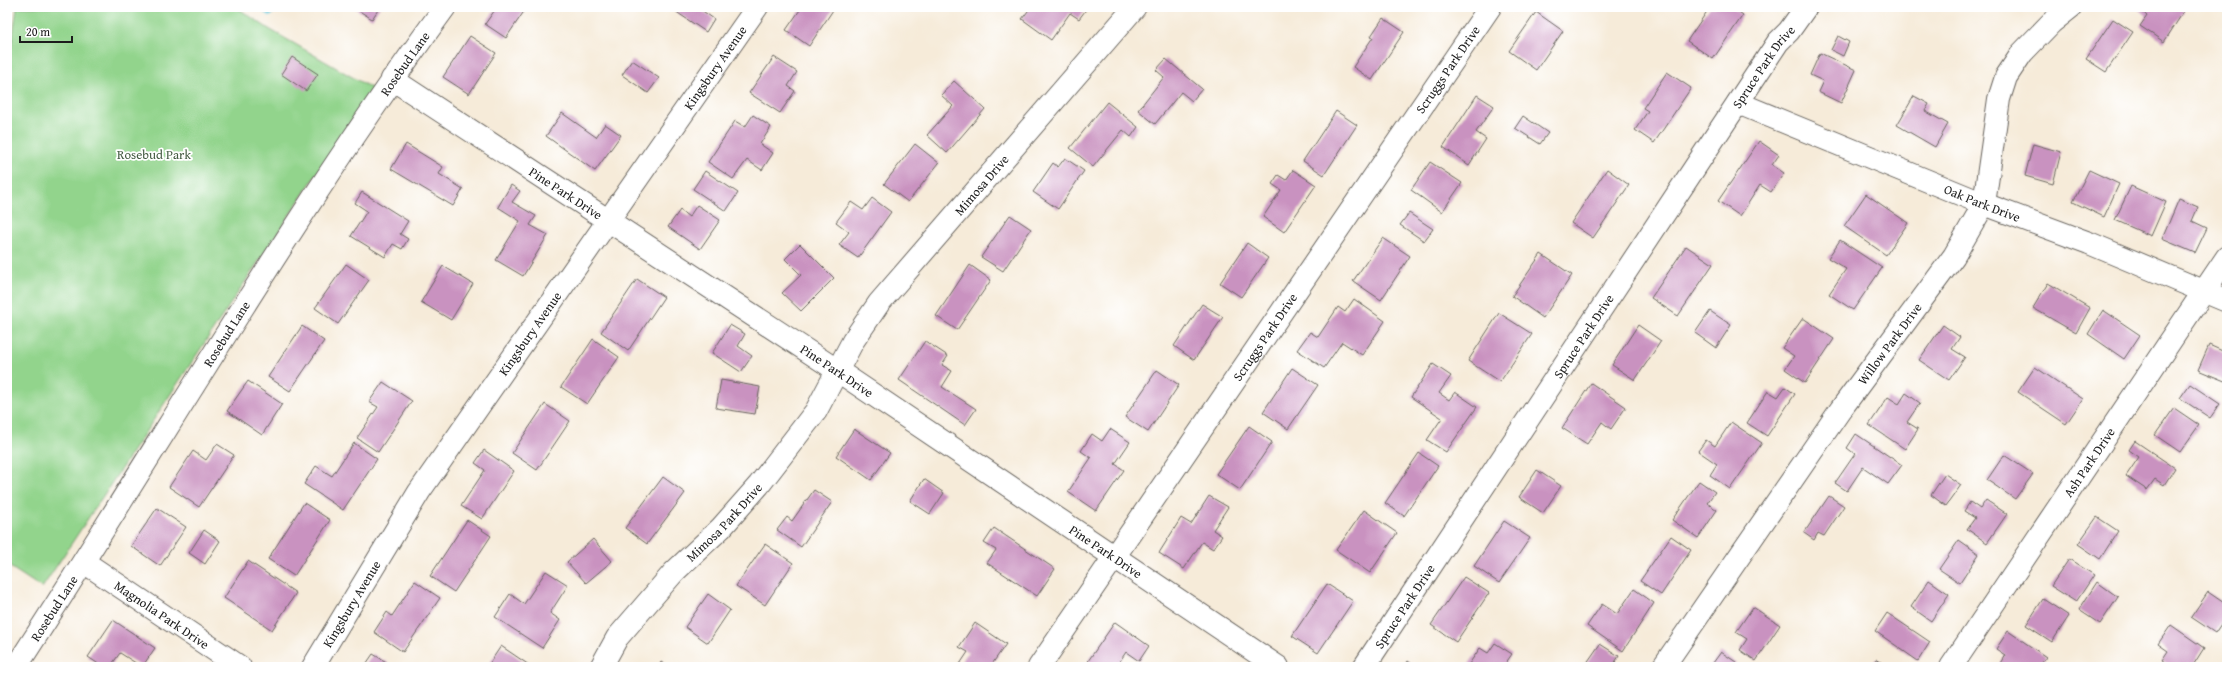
<svg xmlns="http://www.w3.org/2000/svg" width="2234" height="674" font-family="'Gentium Book Plus',serif">
  <style>
    .green { fill: #92d48c; stroke: #577854 }
    .lines { fill: none; stroke-linecap: round; stroke-linejoin: round }
    .stream { stroke: #60c8dd; stroke-width: 5 }
    .building { fill: #c992c0 }
    .minor-casing { stroke: #68645e; stroke-width: 24 }
    .minor { stroke: #fff; stroke-width: 22 }
    .labels { text-anchor: middle; dominant-baseline: central; stroke-width: 3.5; stroke-linejoin: round; paint-order: stroke }
    .street-label { font-size: 13px; fill: #1c1c1c; stroke: #fff }
    .park-label { font-size: 13px; fill: #455c43; stroke: #fff }
  </style>
  <rect width="100%" height="100%" fill="#fff"/>
  <filter id="ink" filterUnits="userSpaceOnUse"><feTurbulence type="fractalNoise" baseFrequency=".025" numOctaves="2"/><feDisplacementMap in="SourceGraphic" scale="8" xChannelSelector="R" yChannelSelector="G"/><feConvolveMatrix kernelMatrix="1 2 1 2 8 2 1 2 1" color-interpolation-filters="sRGB"/></filter>
  <filter id="wash" filterUnits="userSpaceOnUse"><feTurbulence type="fractalNoise" baseFrequency=".012" numOctaves="4" result="noise"/><feDisplacementMap in="SourceGraphic" scale="16" xChannelSelector="R" yChannelSelector="G"/><feGaussianBlur stdDeviation="0.9" result="paint"/><feColorMatrix in="noise" values="0 0 0 0 0 0 0 0 0 0 0 0 0 0 0 0 0 1.4 0 .05"/><feComposite in="paint" operator="in"/></filter>
  <g filter="url(#wash)">
    <rect width="100%" height="100%" fill="#f6ebd9"/>
    <polygon class="green" points="17,7 236,7 269,29 373,89 42,588 7,565 7,77"/>
    <g class="lines">
      <polyline class="stream" points="259,7 270,14"/>
    </g>
    <g id="blocks">
      <g class="building">
        <polygon points="353,7 380,7 372,19"/>
        <polygon points="497,7 527,7 506,38 485,24"/>
        <polygon points="669,7 697,7 714,19 706,32"/>
        <polygon points="802,7 829,7 833,10 809,46 786,30"/>
        <polygon points="1031,7 1088,7 1079,19 1070,13 1051,40 1022,19"/>
        <polygon points="1710,7 1732,7 1743,15 1713,59 1687,41"/>
        <polygon points="2137,7 2178,7 2184,11 2164,42 2140,26 2147,16"/>
        <polygon points="1536,12 1563,31 1536,70 1509,51"/>
        <polygon points="1383,18 1404,32 1372,80 1353,67 1373,37 1371,36"/>
        <polygon points="2113,19 2133,32 2106,72 2086,59"/>
        <polygon points="470,36 496,53 469,94 443,77"/>
        <polygon points="1838,36 1849,42 1843,56 1831,50"/>
        <polygon points="1820,53 1856,70 1841,103 1818,92 1823,81 1810,75"/>
        <polygon points="292,57 318,74 306,91 281,74"/>
        <polygon points="774,57 797,72 788,86 795,91 780,113 749,93"/>
        <polygon points="1166,59 1202,89 1192,101 1181,92 1155,124 1138,110 1164,77 1156,70"/>
        <polygon points="632,60 659,78 648,93 622,75"/>
        <polygon points="1667,72 1691,88 1654,143 1635,130 1648,111 1643,108"/>
        <polygon points="954,81 985,109 947,153 927,135 953,106 941,95"/>
        <polygon points="1477,95 1494,106 1476,132 1486,139 1469,165 1443,147"/>
        <polygon points="1914,96 1929,104 1925,111 1948,124 1935,147 1897,125"/>
        <polygon points="1107,102 1138,127 1131,137 1123,130 1093,167 1070,148"/>
        <polygon points="1336,111 1357,125 1324,175 1303,161"/>
        <polygon points="562,113 596,137 605,124 621,135 595,171 546,136"/>
        <polygon points="753,115 771,127 760,144 773,153 762,170 747,160 733,179 708,162 735,121 745,127"/>
        <polygon points="1523,116 1548,133 1540,144 1515,128"/>
        <polygon points="1759,141 1779,155 1772,165 1784,173 1771,192 1760,185 1740,216 1718,201"/>
        <polygon points="406,144 443,167 439,174 463,189 453,206 391,169"/>
        <polygon points="915,144 939,163 908,202 884,184"/>
        <polygon points="2033,144 2061,152 2053,184 2025,176"/>
        <polygon points="1065,158 1084,171 1058,209 1033,192 1053,163 1058,167"/>
        <polygon points="1430,162 1462,183 1442,212 1411,190"/>
        <polygon points="1607,169 1629,185 1593,238 1571,223"/>
        <polygon points="1293,170 1316,185 1284,232 1263,217 1281,190 1272,184 1278,175 1286,180"/>
        <polygon points="2089,170 2119,184 2104,217 2073,202"/>
        <polygon points="705,171 738,193 726,211 693,189"/>
        <polygon points="511,185 520,191 512,202 536,216 530,225 548,235 523,276 496,260 520,221 498,207"/>
        <polygon points="2131,186 2166,202 2151,236 2115,220"/>
        <polygon points="362,192 408,221 400,234 408,239 402,249 393,244 385,257 351,236 367,211 355,203"/>
        <polygon points="1866,194 1908,223 1886,255 1844,226"/>
        <polygon points="872,198 891,212 858,258 839,245 849,232 836,222 851,202 863,210"/>
        <polygon points="2179,199 2198,207 2192,221 2207,228 2195,253 2162,239"/>
        <polygon points="697,205 720,220 700,249 668,227 680,210 689,217"/>
        <polygon points="1409,213 1433,229 1424,241 1400,225"/>
        <polygon points="1010,215 1031,229 1003,271 981,257"/>
        <polygon points="1383,238 1410,256 1381,300 1353,281"/>
        <polygon points="1840,240 1882,268 1853,310 1829,294 1846,269 1828,258"/>
        <polygon points="1247,243 1268,258 1241,297 1220,283"/>
        <polygon points="800,244 834,278 801,311 782,293 801,275 785,259"/>
        <polygon points="1686,246 1713,264 1678,316 1651,298"/>
        <polygon points="1541,254 1572,275 1543,318 1512,296"/>
        <polygon points="346,264 369,280 338,324 315,308"/>
        <polygon points="970,265 991,280 957,330 936,316"/>
        <polygon points="443,266 473,284 451,320 421,302"/>
        <polygon points="637,279 664,297 628,351 601,332"/>
        <polygon points="2048,283 2090,308 2076,333 2033,308"/>
        <polygon points="1354,299 1385,321 1362,355 1342,342 1324,368 1297,350 1310,332 1318,337 1338,307 1345,312"/>
        <polygon points="1202,304 1223,317 1194,360 1174,346"/>
        <polygon points="2103,310 2140,335 2124,359 2088,334"/>
        <polygon points="1710,311 1731,325 1716,348 1695,333"/>
        <polygon points="1499,313 1532,334 1500,382 1468,361"/>
        <polygon points="1803,318 1834,339 1805,383 1785,369 1794,356 1782,348"/>
        <polygon points="730,325 745,334 738,346 752,356 741,372 712,353"/>
        <polygon points="1638,325 1661,341 1635,380 1612,365"/>
        <polygon points="1943,325 1960,337 1952,349 1965,357 1949,380 1919,360"/>
        <polygon points="302,326 324,341 290,391 268,377"/>
        <polygon points="593,339 619,357 587,404 561,387"/>
        <polygon points="925,341 948,356 942,365 952,371 942,387 976,409 965,425 899,380"/>
        <polygon points="2209,345 2227,353 2227,382 2198,370"/>
        <polygon points="1433,364 1451,376 1439,393 1449,400 1455,392 1477,407 1446,452 1427,440 1442,418 1411,397"/>
        <polygon points="2035,367 2083,399 2066,424 2018,392"/>
        <polygon points="1292,368 1318,385 1288,429 1263,412"/>
        <polygon points="1157,370 1179,385 1148,432 1125,417"/>
        <polygon points="721,380 760,387 755,414 716,408"/>
        <polygon points="248,381 282,404 262,435 227,411"/>
        <polygon points="383,382 412,401 378,452 357,438 378,407 369,402"/>
        <polygon points="1591,383 1626,407 1611,429 1602,422 1587,444 1562,428"/>
        <polygon points="2190,384 2220,404 2210,418 2180,398"/>
        <polygon points="1785,387 1795,394 1767,436 1747,423 1768,391 1778,397"/>
        <polygon points="1906,393 1920,403 1907,422 1918,429 1905,449 1869,425 1888,397 1899,404"/>
        <polygon points="545,404 570,421 537,470 512,453"/>
        <polygon points="2174,408 2199,425 2180,452 2155,435"/>
        <polygon points="1731,422 1762,443 1730,489 1710,475 1717,464 1698,451 1706,440 1715,446"/>
        <polygon points="1249,426 1272,442 1240,490 1216,474"/>
        <polygon points="854,429 890,453 871,480 836,456"/>
        <polygon points="1110,429 1130,442 1115,464 1124,470 1096,511 1068,492 1091,458 1081,451 1092,434 1102,441"/>
        <polygon points="1856,434 1902,465 1888,484 1863,467 1847,491 1835,483 1855,454 1847,448"/>
        <polygon points="2135,441 2175,468 2164,485 2155,479 2147,490 2126,476 2139,457 2129,450"/>
        <polygon points="354,443 377,459 343,510 304,484 316,466 332,476"/>
        <polygon points="217,444 234,455 199,507 169,487 193,451 206,460"/>
        <polygon points="484,450 514,471 482,519 461,506 485,470 475,463"/>
        <polygon points="1419,453 1438,466 1404,516 1385,503"/>
        <polygon points="2004,455 2033,474 2015,499 1987,480"/>
        <polygon points="1537,470 1561,486 1543,513 1519,497"/>
        <polygon points="1945,474 1961,485 1946,506 1931,495"/>
        <polygon points="663,477 685,493 647,544 625,528"/>
        <polygon points="924,479 944,493 930,514 910,501"/>
        <polygon points="1699,481 1715,492 1707,503 1717,510 1698,538 1672,520"/>
        <polygon points="814,490 832,502 801,547 777,530 787,517 792,521"/>
        <polygon points="1209,496 1228,507 1213,530 1222,536 1213,549 1202,542 1184,569 1159,553 1181,518 1191,524"/>
        <polygon points="1829,496 1844,506 1824,536 1818,533 1814,540 1804,533"/>
        <polygon points="1986,500 2007,514 1987,543 1967,529 1975,518 1964,511 1970,502 1980,509"/>
        <polygon points="304,503 330,520 294,576 268,559"/>
        <polygon points="157,508 186,527 160,566 131,546"/>
        <polygon points="1364,510 1397,533 1370,573 1336,550"/>
        <polygon points="2097,517 2118,531 2100,559 2078,544"/>
        <polygon points="467,520 491,536 454,592 430,576"/>
        <polygon points="1504,521 1530,538 1499,583 1474,566"/>
        <polygon points="994,528 1055,569 1037,596 987,563 996,550 984,543"/>
        <polygon points="204,530 220,541 205,564 189,553"/>
        <polygon points="1671,536 1691,550 1661,595 1640,581"/>
        <polygon points="593,539 612,561 586,583 567,562"/>
        <polygon points="1959,540 1979,554 1960,583 1939,569"/>
        <polygon points="765,544 793,563 765,605 736,586"/>
        <polygon points="2069,559 2094,575 2076,602 2051,586"/>
        <polygon points="248,561 296,593 272,630 224,598"/>
        <polygon points="546,571 568,585 550,613 560,620 542,648 495,617 510,594 524,604"/>
        <polygon points="1464,577 1489,593 1456,642 1431,625"/>
        <polygon points="1929,580 1949,594 1931,621 1911,607"/>
        <polygon points="415,581 440,598 403,652 374,632 387,612 392,616"/>
        <polygon points="2097,582 2118,597 2100,624 2079,610"/>
        <polygon points="1327,584 1353,601 1318,653 1292,636"/>
        <polygon points="1634,589 1654,603 1623,651 1587,626 1602,604 1617,614"/>
        <polygon points="2208,592 2227,605 2227,615 2215,633 2191,617"/>
        <polygon points="708,594 730,610 708,643 685,627"/>
        <polygon points="2043,599 2069,616 2052,642 2026,625"/>
        <polygon points="1753,607 1780,625 1756,661 1740,650 1747,639 1736,632"/>
        <polygon points="1887,613 1930,642 1918,661 1875,631"/>
        <polygon points="113,620 155,648 142,667 120,653 110,667 103,667 88,657"/>
        <polygon points="1115,622 1149,646 1139,661 1126,652 1116,667 1097,667 1088,661"/>
        <polygon points="975,623 1006,644 990,667 958,667 968,652 959,647"/>
        <polygon points="2171,625 2204,648 2192,667 2172,667 2162,660 2168,651 2158,644"/>
        <polygon points="2008,631 2046,657 2039,667 2001,667 1999,665 2005,655 1996,649"/>
        <polygon points="1495,643 1512,654 1503,667 1474,667 1469,664 1480,648 1488,653"/>
        <polygon points="1600,644 1619,656 1612,667 1584,667"/>
        <polygon points="501,646 532,667 487,667"/>
        <polygon points="1721,652 1736,662 1733,667 1710,667"/>
        <polygon points="373,654 388,663 385,667 364,667"/>
        <polygon points="1876,659 1889,667 1871,667"/>
        <polygon points="1408,661 1416,667 1404,667"/>
        <polygon points="661,662 669,667 658,667"/>
      </g>
    </g>
  </g>
  <g filter="url(#ink)">
    <use href="#blocks" fill-opacity="0" stroke="#68645e" stroke-width="1"/>
    <g class="lines">
      <g class="minor-casing">
        <g id="minor">
          <path id="s1" d="M 392,79 L 838,371 L 1278,667"/>
          <path id="s2" d="M 1738,103 L 1984,204 L 2089,243 L 2227,301"/>
          <path id="s3" d="M 84,562 L 240,667"/>
          <path id="s4" d="M 16,667 C 159,447 290,219 445,7"/>
          <path id="s5" d="M 313,667 L 419,492 L 757,7"/>
          <path id="s6" d="M 601,667 L 617,638 L 674,572 L 721,528 L 759,485 L 816,411 L 853,341 L 879,303 L 1135,7"/>
          <path id="s7" d="M 1039,667 L 1490,7"/>
          <path id="s8" d="M 1364,667 L 1778,42 L 1789,31 L 1806,7"/>
          <path id="s9" d="M 1663,667 L 1841,409 L 1954,256 L 1984,204 L 1999,99 L 2006,77 L 2022,53 L 2051,23 L 2071,7"/>
          <path id="s10" d="M 1951,667 L 2227,257"/>
        </g>
      </g>
      <use href="#minor" class="minor"/>
    </g>
  </g>
  <g class="labels">
    <g class="street-label">
      <text stroke="none"><textPath href="#s4" startOffset="718">Rosebud Lane</textPath></text>
      <text stroke="none"><textPath href="#s8" startOffset="721">Spruce Park Drive</textPath></text>
      <text stroke="none"><textPath href="#s5" startOffset="722">Kingsbury Avenue</textPath></text>
      <text stroke="none"><textPath href="#s7" startOffset="724">Scruggs Park Drive</textPath></text>
      <text stroke="none"><textPath href="#s6" startOffset="617">Mimosa Drive</textPath></text>
      <text stroke="none"><textPath href="#s1" startOffset="208">Pine Park Drive</textPath></text>
      <text stroke="none"><textPath href="#s2" startOffset="264">Oak Park Drive</textPath></text>
      <text stroke="none"><textPath href="#s5" startOffset="398">Kingsbury Avenue</textPath></text>
      <text stroke="none"><textPath href="#s4" startOffset="394">Rosebud Lane</textPath></text>
      <text stroke="none"><textPath href="#s8" startOffset="397">Spruce Park Drive</textPath></text>
      <text stroke="none"><textPath href="#s7" startOffset="400">Scruggs Park Drive</textPath></text>
      <text stroke="none"><textPath href="#s9" startOffset="395">Willow Park Drive</textPath></text>
      <text stroke="none"><textPath href="#s1" startOffset="532">Pine Park Drive</textPath></text>
      <text stroke="none"><textPath href="#s10" startOffset="247">Ash Park Drive</textPath></text>
      <text stroke="none"><textPath href="#s6" startOffset="191">Mimosa Park Drive</textPath></text>
      <text stroke="none"><textPath href="#s1" startOffset="856">Pine Park Drive</textPath></text>
      <text stroke="none"><textPath href="#s5" startOffset="74">Kingsbury Avenue</textPath></text>
      <text stroke="none"><textPath href="#s8" startOffset="73">Spruce Park Drive</textPath></text>
      <text stroke="none"><textPath href="#s4" startOffset="70">Rosebud Lane</textPath></text>
      <text stroke="none"><textPath href="#s3" startOffset="94">Magnolia Park Drive</textPath></text>
    </g>
    <g class="park-label">
      <text x="154" y="154">Rosebud Park</text>
    </g>
  </g>
  <rect width="2234" height="674" fill="none" stroke="#fff" stroke-width="24"/>
  <path d="M20 36v6h52v-6" fill="none" stroke="#1c1c1c" stroke-width="2"/>
  <text x="26" y="36" font-size="12" fill="#1c1c1c" stroke="#ffffff" stroke-width="3" paint-order="stroke">20 m</text>
</svg>
